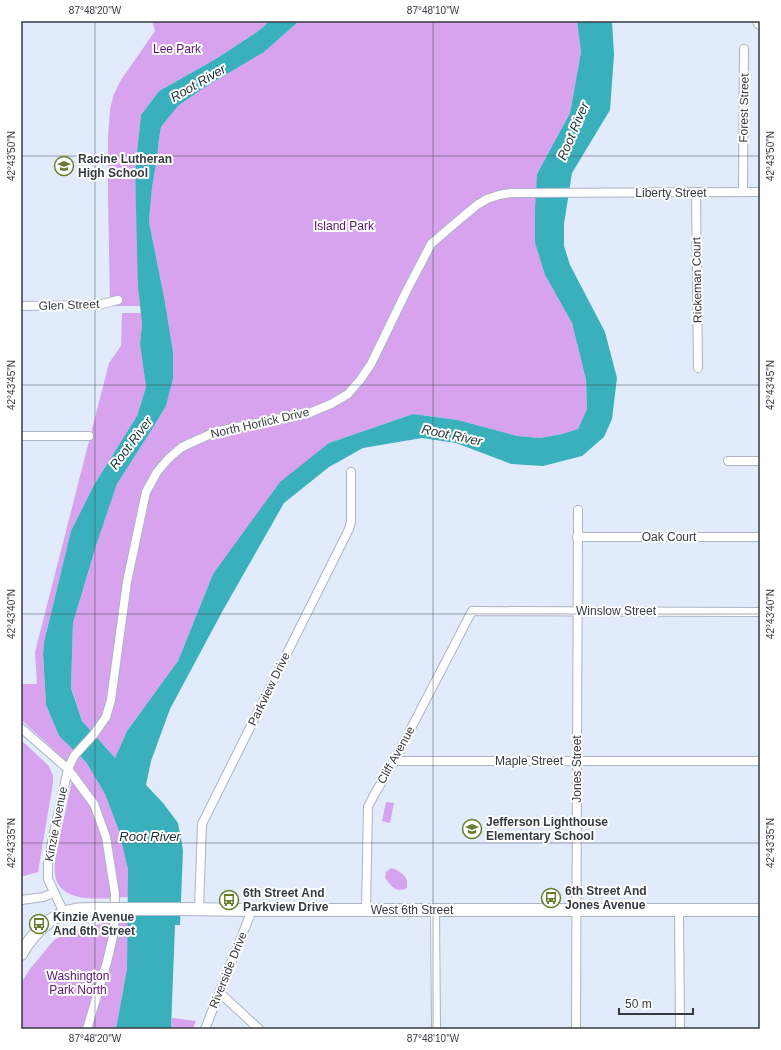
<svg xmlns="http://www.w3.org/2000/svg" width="781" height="1050" font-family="Arial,sans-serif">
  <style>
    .green { fill: #d8a3ee }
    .water { fill: #3ab0bd }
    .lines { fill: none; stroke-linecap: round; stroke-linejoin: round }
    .street-casing { stroke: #abb4c5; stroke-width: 10 }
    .secondary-casing { stroke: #abb4c5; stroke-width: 14 }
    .street { stroke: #fff; stroke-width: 8 }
    .secondary { stroke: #fff; stroke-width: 12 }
    .secondary-bridge-casing { stroke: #abb4c5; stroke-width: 14; stroke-linecap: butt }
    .secondary-bridge { stroke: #fff; stroke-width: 12 }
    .ticks { fill: none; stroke: #363a41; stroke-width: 1; stroke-opacity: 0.45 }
    .labels { text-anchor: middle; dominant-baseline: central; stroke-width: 4; stroke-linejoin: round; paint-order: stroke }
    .park-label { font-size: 12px; fill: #5e1476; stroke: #fff }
    .street-label { font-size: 12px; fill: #363a41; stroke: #fff }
    .poi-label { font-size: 12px; font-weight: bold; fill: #363a41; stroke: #fff; text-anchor: start }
    .water-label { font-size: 13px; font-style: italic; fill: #193236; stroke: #fff }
    .neatline { fill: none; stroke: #363a41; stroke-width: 1.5 }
    .ticks-label { font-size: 10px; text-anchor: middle; fill: #363a41 }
  </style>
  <rect width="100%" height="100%" fill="#e1ebfc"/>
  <g class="green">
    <polygon points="152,21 270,21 257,32 214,60 159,91 141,115 135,172 140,306 110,306 108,195 108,137 110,109 114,94 121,80 155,31"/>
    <polygon points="298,21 430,21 434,22 436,21 577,21 581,52 570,113 537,174 535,243 545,275 572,323 586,380 587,409 578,429 562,434 540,438 517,436 458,420 413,414 329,443 213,574 178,661 127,731 115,758 82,721 71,687 73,623 96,546 117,484 154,426 166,406 173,379 173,352 165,302 149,222 152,188 157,158 159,139 161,127 178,106 202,89 264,52 297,23"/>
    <path d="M 122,313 L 141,313 L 142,324 L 140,344 L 146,387 L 137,416 L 94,485 L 71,531 L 44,642 L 43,654 L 46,705 L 59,736 L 86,762 L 105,794 L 119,831 L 128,870 L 128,897 C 105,898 59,906 55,874 C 54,868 55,861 56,855 L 74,771 L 51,747 L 21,720 L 21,684 L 37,684 L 35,652 L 109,363 L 121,346 Z"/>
    <polygon points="21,740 49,766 53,776 53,783 38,872 24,876 21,874"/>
    <polygon points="386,802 394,803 390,823 382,821"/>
    <path d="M 391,868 C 397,869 406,875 407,881 C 407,883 407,885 407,888 C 396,893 392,887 385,878 L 386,872 Z"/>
    <polygon points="106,923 128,923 127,969 116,1029 21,1029 21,983 30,969 54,940 73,930"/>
    <polygon points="172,1018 196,1021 193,1029 171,1029"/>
  </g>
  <polygon class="water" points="270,21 298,21 297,23 264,52 202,89 178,106 161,127 159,139 157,158 152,188 149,222 165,302 173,352 173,379 166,406 154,426 117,484 96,546 73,623 71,688 82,721 115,758 127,731 178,661 213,574 280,482 329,443 413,414 458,420 517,436 540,438 562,434 578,429 587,409 586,380 572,323 545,275 535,243 535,209 537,174 570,113 581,52 577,21 612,21 614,55 610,110 572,173 564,224 564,246 570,265 605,332 617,378 612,419 604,437 582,456 543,466 511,464 456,443 422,438 363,448 329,467 284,503 222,612 170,709 151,761 146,785 163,803 178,823 183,850 180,925 175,925 171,1029 116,1029 127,969 128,870 119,831 105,794 86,762 59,736 46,705 43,654 44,642 71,531 94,485 137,416 146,387 140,344 142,324 138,286 135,171 141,115 159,91 214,60 257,32"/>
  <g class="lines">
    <g class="street-casing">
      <g id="street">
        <polyline points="696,192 698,368"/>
        <polyline points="743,192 744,49"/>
        <polyline points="21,306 98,305 118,300"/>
        <polyline points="21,436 89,436"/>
        <polyline points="728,461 760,461"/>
        <polyline points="577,537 760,537"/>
        <polyline points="21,728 68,769 94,804 106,837 115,894 114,932 107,962 87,1029"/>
        <polyline points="394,761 760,761"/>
        <polyline points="21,900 43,897 54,893"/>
        <polyline points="199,909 202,824 349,529 351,521 351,472"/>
        <polyline points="366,910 368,807 374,795 394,761 472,611 760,612"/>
        <polyline points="435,910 436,1029"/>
        <polyline points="679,910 680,1029"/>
        <polyline points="64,913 48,879 48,864 50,851 68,769 74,756 94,734 106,717 111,700 127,582 146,492 157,472 169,458 182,447 215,432 251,424 276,420 307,414 331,404 348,394 360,380 371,364 406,292 431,244 453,225 477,205 487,199 499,195 511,193 760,192"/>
        <polyline points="220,993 259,1029"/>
        <polyline points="205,1029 252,910"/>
        <polyline points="576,1029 578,510"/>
      </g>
    </g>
    <g class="secondary-casing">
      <g id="secondary">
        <polyline points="759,21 760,23"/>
        <polyline points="181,909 252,910 760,910"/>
        <path d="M 21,954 C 30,938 46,920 64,913 C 77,908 92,909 105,909"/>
      </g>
    </g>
    <use href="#street" class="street"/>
    <use href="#secondary" class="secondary"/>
    <g class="secondary-bridge-casing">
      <polyline id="secondary-bridge" points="105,909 181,909"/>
    </g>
    <use href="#secondary-bridge" class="secondary-bridge"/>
  </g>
  <path class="ticks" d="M 95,21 L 95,1029M 433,21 L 433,1029M 21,156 L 760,156M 21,385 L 760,385M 21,614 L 760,614M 21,843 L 760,843"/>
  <defs>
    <g id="school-ring" transform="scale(1)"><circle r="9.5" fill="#fff" stroke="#677e2f" stroke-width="1.5"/><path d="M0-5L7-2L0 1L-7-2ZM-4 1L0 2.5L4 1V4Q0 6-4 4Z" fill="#677e2f"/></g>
    <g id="bus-ring" transform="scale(1)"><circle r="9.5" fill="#fff" stroke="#677e2f" stroke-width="1.5"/><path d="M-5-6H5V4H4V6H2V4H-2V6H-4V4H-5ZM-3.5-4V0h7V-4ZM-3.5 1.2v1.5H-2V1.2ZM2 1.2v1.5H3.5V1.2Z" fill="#677e2f"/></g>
  </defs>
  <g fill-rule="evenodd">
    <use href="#school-ring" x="64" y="166"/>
    <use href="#school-ring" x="472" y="829"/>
    <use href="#bus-ring" x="551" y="898"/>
    <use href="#bus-ring" x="229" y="900"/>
    <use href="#bus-ring" x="39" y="924"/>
  </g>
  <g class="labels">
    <g class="park-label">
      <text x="177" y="49">Lee Park</text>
      <text x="344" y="226">Island Park</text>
      <text x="78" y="976">Washington<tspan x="78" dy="14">Park North</tspan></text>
    </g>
    <g class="street-label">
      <text transform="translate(744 108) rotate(-89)">Forest Street</text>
      <text x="671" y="193">Liberty Street</text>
      <text transform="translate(697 280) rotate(-91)">Rickeman Court</text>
      <text transform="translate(69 305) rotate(-2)">Glen Street</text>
      <text transform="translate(260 423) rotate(-13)">North Horlick Drive</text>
      <text x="669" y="537">Oak Court</text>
      <text x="616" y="611">Winslow Street</text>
      <text transform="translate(269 689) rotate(-64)">Parkview Drive</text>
      <text transform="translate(396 755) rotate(-61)">Cliff Avenue</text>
      <text x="529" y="761">Maple Street</text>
      <text transform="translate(577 769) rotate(-90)">Jones Street</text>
      <text transform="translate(56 824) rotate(-79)">Kinzie Avenue</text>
      <text x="412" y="910">West 6th Street</text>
      <text transform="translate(228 970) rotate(-68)">Riverside Drive</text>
    </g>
    <g class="poi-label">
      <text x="78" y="159">Racine Lutheran<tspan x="78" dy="14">High School</tspan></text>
      <text x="486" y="822">Jefferson Lighthouse<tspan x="486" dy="14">Elementary School</tspan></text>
      <text x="565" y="891">6th Street And<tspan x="565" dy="14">Jones Avenue</tspan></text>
      <text x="243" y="893">6th Street And<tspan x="243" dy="14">Parkview Drive</tspan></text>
      <text x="53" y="917">Kinzie Avenue<tspan x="53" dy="14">And 6th Street</tspan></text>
    </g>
    <g class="water-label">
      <text transform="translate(198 83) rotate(-30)">Root River</text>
      <text transform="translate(573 131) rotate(-67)">Root River</text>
      <text transform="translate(452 435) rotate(12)">Root River</text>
      <text transform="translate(131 443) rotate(-53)">Root River</text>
      <text x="150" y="836">Root River</text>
    </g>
  </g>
  <rect width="781" height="1050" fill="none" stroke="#ffffff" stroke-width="44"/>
  <path d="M619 1008v6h74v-6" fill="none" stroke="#363a41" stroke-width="2"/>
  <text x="625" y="1008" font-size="12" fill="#363a41" stroke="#ffffff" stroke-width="3" paint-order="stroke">50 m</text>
  <rect x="22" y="22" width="737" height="1006" class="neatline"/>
  <g class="ticks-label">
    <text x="95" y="14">87°48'20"W</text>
    <text x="433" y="14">87°48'10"W</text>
    <text transform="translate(11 156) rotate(-90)" y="4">42°43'50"N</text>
    <text transform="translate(770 156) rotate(-90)" y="4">42°43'50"N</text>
    <text transform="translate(11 385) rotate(-90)" y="4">42°43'45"N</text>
    <text transform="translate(770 385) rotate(-90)" y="4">42°43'45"N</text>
    <text transform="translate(11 614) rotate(-90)" y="4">42°43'40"N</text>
    <text transform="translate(770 614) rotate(-90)" y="4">42°43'40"N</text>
    <text transform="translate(11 843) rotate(-90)" y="4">42°43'35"N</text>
    <text transform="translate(770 843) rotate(-90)" y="4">42°43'35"N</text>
    <text x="95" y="1042">87°48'20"W</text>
    <text x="433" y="1042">87°48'10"W</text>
  </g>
</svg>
